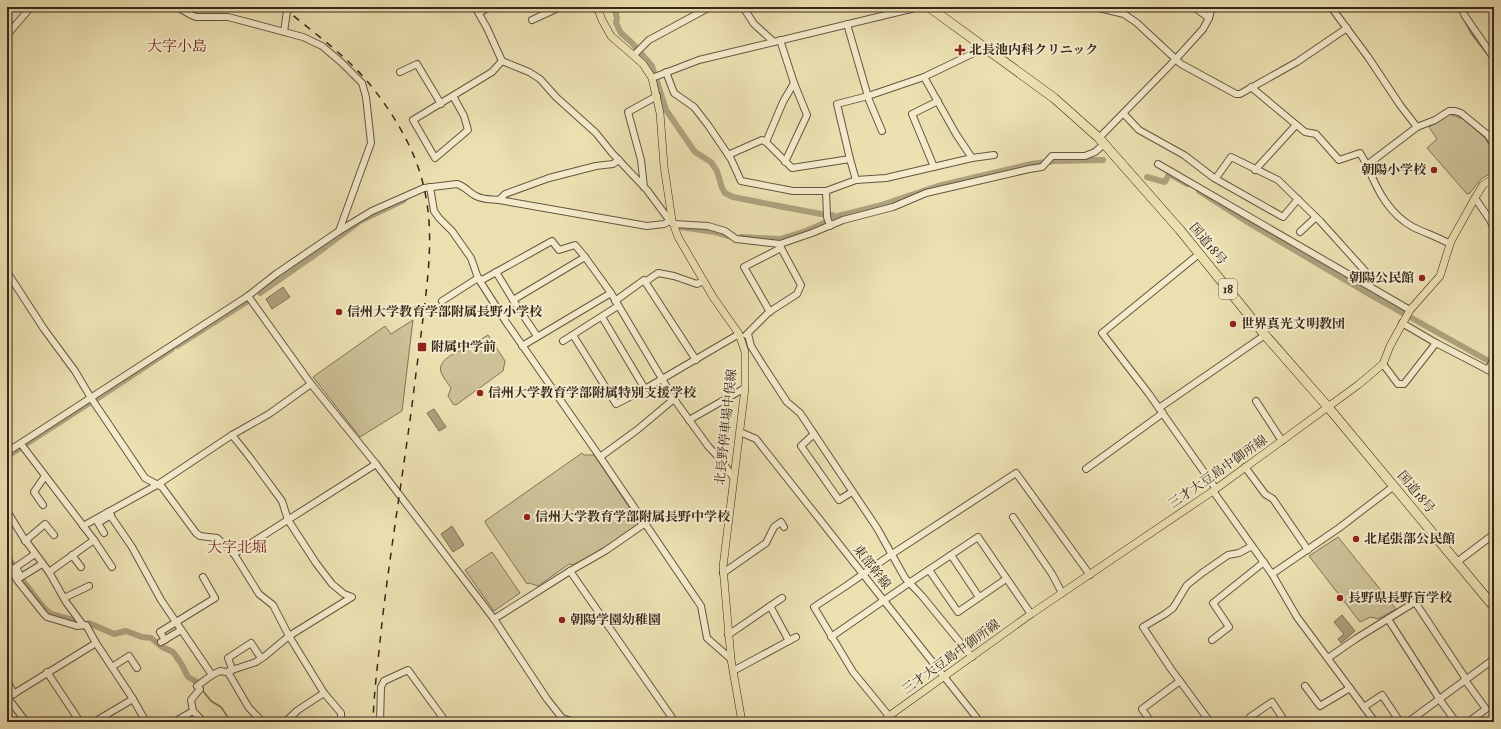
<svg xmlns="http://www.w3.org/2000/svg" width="1501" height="729" font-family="'IM FELL Double Pica','Noto Serif JP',serif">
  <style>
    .green { fill: #cdc198; stroke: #82745a }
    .water { fill: #aea17e; stroke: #7e7056 }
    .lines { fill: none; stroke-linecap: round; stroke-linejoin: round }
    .stream { stroke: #7e7056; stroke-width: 1.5 }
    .canal { stroke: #aea17e; stroke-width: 6 }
    .minor-casing { stroke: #645540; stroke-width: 8 }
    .major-casing { stroke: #36271b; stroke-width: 8 }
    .highway-casing { stroke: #36271b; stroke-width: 10 }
    .minor { stroke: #f3ebcc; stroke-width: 6 }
    .major { stroke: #ece0b1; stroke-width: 7 }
    .highway { stroke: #ece0b1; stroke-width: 9 }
    .rail { stroke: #36271b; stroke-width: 1.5; stroke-dasharray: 7 7; stroke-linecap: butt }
    .poi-dot { fill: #8f2418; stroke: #f3ebcc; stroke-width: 1.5 }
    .labels { text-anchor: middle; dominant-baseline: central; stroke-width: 4; stroke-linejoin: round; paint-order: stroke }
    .shield { fill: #f3ebcc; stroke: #6f6250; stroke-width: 1 }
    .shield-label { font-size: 12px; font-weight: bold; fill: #36271b }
    .poi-label { font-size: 13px; font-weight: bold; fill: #36271b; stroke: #f3ebcc; text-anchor: start }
    .street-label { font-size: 13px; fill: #36271b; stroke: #f3ebcc }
    .quarter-label { font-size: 15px; fill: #7a1f14; stroke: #f3ebcc }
  </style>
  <rect width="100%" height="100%" fill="#ece0b1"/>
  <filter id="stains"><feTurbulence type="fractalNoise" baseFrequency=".005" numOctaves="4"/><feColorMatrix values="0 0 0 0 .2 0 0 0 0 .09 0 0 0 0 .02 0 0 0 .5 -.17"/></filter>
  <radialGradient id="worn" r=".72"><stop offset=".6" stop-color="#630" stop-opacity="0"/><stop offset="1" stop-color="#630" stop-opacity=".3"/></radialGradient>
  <g class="green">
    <polygon points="1449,114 1463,119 1485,138 1494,153 1494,171 1481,179 1470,193 1467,194 1427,148 1437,139 1429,127"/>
    <polygon points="413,320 402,411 360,437 313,377 385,326 391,334"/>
    <path d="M 488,335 L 505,361 L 503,371 L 456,405 L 453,404 L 448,396 L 451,388 C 448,383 443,378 441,372 C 437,361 455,352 463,350 Z"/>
    <polygon points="582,453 584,455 594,455 639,522 637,525 603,549 573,565 569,564 538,586 529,583 527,584 486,524 485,521"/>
    <polygon points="1338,537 1396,609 1378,619 1371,617 1360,622 1309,556"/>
    <polygon points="492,552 520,593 494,611 465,570"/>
  </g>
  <g class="water">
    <polygon points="283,287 290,297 272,309 266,299"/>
    <polygon points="434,409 446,427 439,431 427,413"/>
    <polygon points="452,526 464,545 453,552 441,534"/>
    <polygon points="1342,615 1355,631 1341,643 1338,639 1344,634 1334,622"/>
  </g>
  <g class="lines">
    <g class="stream">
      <polyline points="1463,18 1471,33 1494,63"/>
      <polyline points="203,691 211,701 221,707 231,722"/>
    </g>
    <g class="canal">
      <polyline points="614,7 617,18 616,23 621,33 632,43 652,66 666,110 695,152 711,162 717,171 722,188 725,193 733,197 784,207 821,214 832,215"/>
      <polyline points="1147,177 1165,182 1169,174 1187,184"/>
      <polyline points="1199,191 1249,223 1374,297 1494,364"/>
      <polyline points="680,227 715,232 729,236"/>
      <polyline points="741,237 780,239 803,232 820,225 834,217 878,206 938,186 1031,164 1054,161 1103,160"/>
      <polyline points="260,293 316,254 360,221 404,200"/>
      <polyline points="177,346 248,301"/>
      <polyline points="95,400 172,349"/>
      <polyline points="26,444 91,402"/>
      <polyline points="7,456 19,449"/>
      <polyline points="7,543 10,560 20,577 44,608 51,614 76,621"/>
      <polyline points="89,623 114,634 126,631 142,637 151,638 162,647 173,652 182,665 188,677 197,682"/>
    </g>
    <g class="minor-casing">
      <g id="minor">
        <polyline points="475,7 487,28 502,61 529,72 540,79 556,97 596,133 612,153 647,190 667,217 672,220"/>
        <polyline points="743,7 754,24 774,42"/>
        <polyline points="1095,7 1124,14 1137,23 1181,64 1236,94 1240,94 1297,62 1347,28"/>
        <polyline points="1194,7 1209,18 1212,7"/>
        <polyline points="1331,7 1368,57 1400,105 1417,127"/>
        <polyline points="1461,7 1465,16 1494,58"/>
        <polyline points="479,13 489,7"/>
        <polyline points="532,20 560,7"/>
        <polyline points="847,24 869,100 882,131"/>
        <polyline points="284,32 287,11 293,7"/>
        <polyline points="7,35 31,7"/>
        <polyline points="634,55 649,40 710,7"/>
        <polyline points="400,72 417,64 441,104"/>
        <polyline points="666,72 674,93 694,107 708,125 731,159 741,181 793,191 826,191 856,180 886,178 972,158 956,134 924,77"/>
        <polyline points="652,78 699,60 919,7"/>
        <polyline points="1251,87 1305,132 1316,134 1339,160 1360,153 1367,165 1417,127 1435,120 1449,111 1455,111 1461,113 1488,135 1494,144"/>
        <polyline points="453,96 464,116 468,130 435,158 413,120 492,72 502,61"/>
        <polyline points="1124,114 1139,130 1184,155 1214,178 1283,217 1298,199"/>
        <polyline points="1099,138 1175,60 1203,29 1209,18"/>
        <polyline points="766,142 783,102 794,83 780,40"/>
        <polyline points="728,155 762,140 766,142 792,168 850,159 856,180"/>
        <polyline points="972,158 994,155"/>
        <polyline points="850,159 837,104 868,96 924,77 984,48"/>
        <polyline points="785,162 807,115 794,83"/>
        <polyline points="1158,164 1410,310"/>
        <path d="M 1367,165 C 1377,190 1389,214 1413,227 C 1425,233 1438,237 1450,244"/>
        <polyline points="934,167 912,114 938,101"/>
        <polyline points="1255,170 1296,125"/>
        <polyline points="1216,178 1231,157 1278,180 1320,221 1365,271"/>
        <polyline points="430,187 434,211 439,218 452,231 471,258 478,278 506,322 600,457 701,606 707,638 731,659"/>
        <polyline points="644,187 641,160 628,112 657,96"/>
        <polyline points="826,191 827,217 830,226"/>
        <polyline points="1475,198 1490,220 1494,229"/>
        <polyline points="499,200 505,194 549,178 596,166 613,164 619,160"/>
        <polyline points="674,224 708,226 725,231 736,239 780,244 812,233 843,220 893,207 926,193 1029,169 1042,167 1052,156 1085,156 1095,152 1104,144"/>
        <path d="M 339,231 L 372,211 L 424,188 L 457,184 C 465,186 469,193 476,196 C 483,200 491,199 499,200 L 647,226 L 664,224 L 672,220"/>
        <polyline points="1300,232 1316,217"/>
        <polyline points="1199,254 1102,333 1149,394 1216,489"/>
        <polyline points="7,272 44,329 75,371 91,398 145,478 162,487 196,533 200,536 217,538 234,554 259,594 273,605 289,636 324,693 341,713 341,721 339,722"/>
        <polyline points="496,272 513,300 585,257 611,293 674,399 708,446 721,460 733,477"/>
        <polyline points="645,282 658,273 674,276 697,284 703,281"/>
        <polyline points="248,296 311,384 376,464 494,619 547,699 562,718 575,722"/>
        <polyline points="513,300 537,336"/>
        <polyline points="442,301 478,278 482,280 552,241 559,250 575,245 585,257"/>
        <polyline points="615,301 644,280 696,360"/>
        <polyline points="770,312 744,267 781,248"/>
        <polyline points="602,317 645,389"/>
        <polyline points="1402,323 1436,343 1494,373"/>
        <polyline points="748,334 751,346 766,370 787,402 800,413 877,528 905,578 922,596 972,657"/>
        <polyline points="573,335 616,404 645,389 739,334"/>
        <polyline points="746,335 769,312 797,294 801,285 781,248 780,244"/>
        <polyline points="563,341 618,306"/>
        <polyline points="522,346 611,293"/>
        <polyline points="1383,364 1398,384 1404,384 1436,343"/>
        <polyline points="1488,370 1494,359"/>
        <polyline points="1256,401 1282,441"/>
        <polyline points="1159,408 1265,335"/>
        <polyline points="689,420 745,388"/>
        <polyline points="740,432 756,439 980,722"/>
        <polyline points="814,434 801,446 839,500 852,492"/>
        <polyline points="21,444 94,540 49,572"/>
        <polyline points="7,452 248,296 276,274 339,231 371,143 366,97 362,83 341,62 322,46 303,37 228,17 196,17 191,15 177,7"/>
        <polyline points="600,457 637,430 674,399"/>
        <polyline points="1245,467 1265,494 1273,499 1308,550"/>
        <polyline points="1086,469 1163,413"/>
        <polyline points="1213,491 1272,574 1297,617 1375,722"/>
        <polyline points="43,505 34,492 45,476"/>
        <polyline points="7,511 23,537 49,572 66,602 83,625"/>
        <polyline points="108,512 132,547 161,600 212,675 220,671 226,672 256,662 265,656 289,636 352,597 344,594 332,584 316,563 288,520 282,501 248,455 232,435"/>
        <polyline points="1013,517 1052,574 1062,593"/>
        <polyline points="83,526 157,485 232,435 269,414 311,384"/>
        <polyline points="104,533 98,523 111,515"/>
        <polyline points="94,540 112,567"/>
        <polyline points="25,541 45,524 54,535"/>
        <polyline points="35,554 16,567 21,577 42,564"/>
        <polyline points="234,554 376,464"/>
        <polyline points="72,555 81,567"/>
        <polyline points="951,555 979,597"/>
        <polyline points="7,560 17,580 44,614 47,617 77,626 86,625 96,643 133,699 146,722"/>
        <polyline points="1457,562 1494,534"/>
        <polyline points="929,570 958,612 1006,579"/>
        <polyline points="570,571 675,722"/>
        <polyline points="723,573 766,543 774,527 781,522 784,527"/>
        <polyline points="1272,574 1339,528 1394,486"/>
        <polyline points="64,598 89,586"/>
        <polyline points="770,606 789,641"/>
        <polyline points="494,619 570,571 605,551 644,524"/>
        <polyline points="1388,619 1440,700 1456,722"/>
        <polyline points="728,635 782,598"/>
        <polyline points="831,637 909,583 978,537 1031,614"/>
        <polyline points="165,640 160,632 215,598 203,577"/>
        <polyline points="1212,640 1229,627 1213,603 1264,562"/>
        <polyline points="161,642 181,630"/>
        <polyline points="261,658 251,643 228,658 232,669 229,674 249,708 263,722"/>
        <polyline points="1328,658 1357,638 1415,602 1464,676 1465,680 1486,709 1468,722"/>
        <polyline points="112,667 129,656 137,668"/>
        <polyline points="733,671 796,637"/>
        <polyline points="47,672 80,722"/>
        <polyline points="7,681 14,694"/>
        <polyline points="1305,686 1320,706 1350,688"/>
        <polyline points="7,698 96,643"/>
        <polyline points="8,698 26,722"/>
        <polyline points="1364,707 1382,695 1400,722"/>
        <polyline points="193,711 204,722"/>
        <polyline points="889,716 853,672 814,607 846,586 892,554 1016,473 1090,575"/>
        <polyline points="94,722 133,699"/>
        <polyline points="174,722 193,711 191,700 200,689 197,686 212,675"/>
        <polyline points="285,722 298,710 324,693"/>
        <polyline points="380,722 381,687 384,681 408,670 446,722"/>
        <polyline points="1151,722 1142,709 1180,681"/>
        <polyline points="1210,722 1171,669 1143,627 1165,614 1173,608 1187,585 1202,573 1228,555 1239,553 1252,546"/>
        <polyline points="1253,722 1250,717 1272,702 1282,717"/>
        <polyline points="1408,722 1494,659"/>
      </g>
    </g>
    <g class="major-casing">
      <g id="major">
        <polyline points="597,7 602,20 611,36 643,64 652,78 660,113 664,166 672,220 678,237 713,297 739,334 745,352 745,388 723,567 731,659 742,722"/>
        <polyline points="883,722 889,716 1031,614 1213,491 1358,385 1383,364 1390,346 1410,310 1440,276 1451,241 1475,198 1483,185 1494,178"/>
      </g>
    </g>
    <g class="highway-casing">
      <polyline id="highway" points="929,7 1054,98 1099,138 1180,230 1265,335 1328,407 1494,607"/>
    </g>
    <use href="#minor" class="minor"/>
    <use href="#major" class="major"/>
    <use href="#highway" class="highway"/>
    <path class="rail" d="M 283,7 C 311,31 343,53 367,81 C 383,100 397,121 408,143 C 437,202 431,255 423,318 C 420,345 416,371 413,398 C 403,473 391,547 382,622 C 379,655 374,688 373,722"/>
  </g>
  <g class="poi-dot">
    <path d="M958 44h4v4h4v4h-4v4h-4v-4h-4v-4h4z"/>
    <circle cx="1434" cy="170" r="4"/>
    <circle cx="1422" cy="278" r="4"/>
    <circle cx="339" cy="312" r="4"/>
    <circle cx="1233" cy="324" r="4"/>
    <rect x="417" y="342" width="10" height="10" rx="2"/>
    <circle cx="480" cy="393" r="4"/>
    <circle cx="527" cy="517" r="4"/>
    <circle cx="1356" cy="539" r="4"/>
    <circle cx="1340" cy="598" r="4"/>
    <circle cx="562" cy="620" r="4"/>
  </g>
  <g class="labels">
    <rect class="shield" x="1219" y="279" width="18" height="20" rx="3"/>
    <g class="shield-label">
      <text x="1228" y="289">18</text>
    </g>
    <g class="poi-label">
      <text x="969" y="50">北長池内科クリニック</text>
      <text x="1426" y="170" text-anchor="end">朝陽小学校</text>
      <text x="1414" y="278" text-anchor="end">朝陽公民館</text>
      <text x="347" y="312">信州大学教育学部附属長野小学校</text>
      <text x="1241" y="324">世界真光文明教団</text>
      <text x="431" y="347">附属中学前</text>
      <text x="488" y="393">信州大学教育学部附属特別支援学校</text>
      <text x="535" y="517">信州大学教育学部附属長野中学校</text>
      <text x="1364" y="539">北尾張部公民館</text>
      <text x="1348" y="598">長野県長野盲学校</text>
      <text x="570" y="620">朝陽学園幼稚園</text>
    </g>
    <g class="street-label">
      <text transform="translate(1208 244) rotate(50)">国道18号</text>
      <text transform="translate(726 427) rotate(-84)">北長野停車場中俣線</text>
      <text transform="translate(1218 472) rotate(-35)">三才大豆島中御所線</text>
      <text transform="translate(1416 492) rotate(50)">国道18号</text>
      <text transform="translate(872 567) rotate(52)">東部幹線</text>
      <text transform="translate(951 657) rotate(-36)">三才大豆島中御所線</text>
    </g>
    <g class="quarter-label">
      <text x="177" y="46">大字小島</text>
      <text x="237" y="547">大字北堀</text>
    </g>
  </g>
  <rect width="1501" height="729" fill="none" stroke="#ece0b1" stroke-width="24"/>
  <rect x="8" y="8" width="1485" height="713" fill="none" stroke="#36271b" stroke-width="2"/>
  <rect x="12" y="12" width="1477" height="705" fill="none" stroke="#36271b"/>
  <rect width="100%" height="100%" filter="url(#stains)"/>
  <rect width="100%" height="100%" fill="url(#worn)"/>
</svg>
